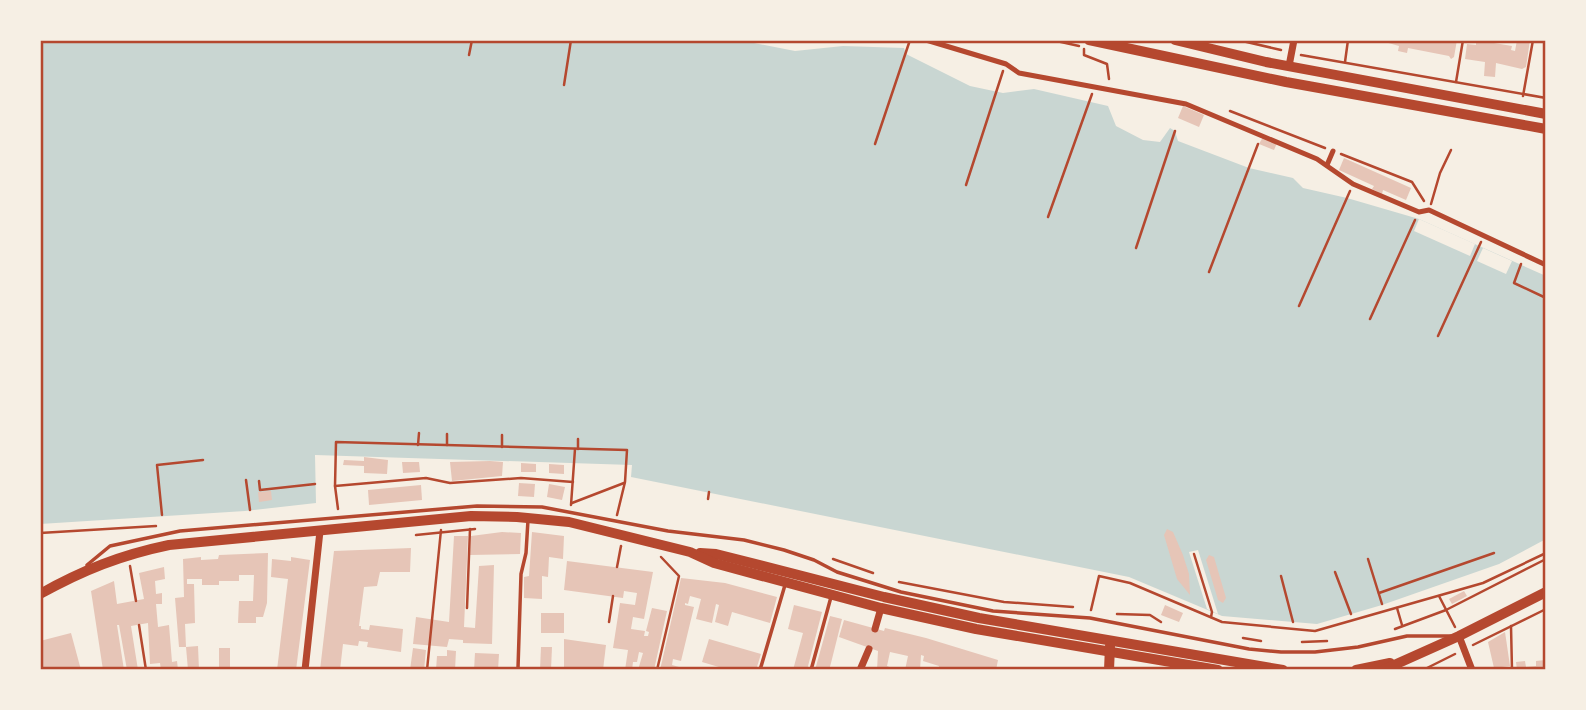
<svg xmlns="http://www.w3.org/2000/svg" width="1586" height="710" font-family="Jost,sans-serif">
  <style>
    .water { fill: #c9d6d2 }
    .pier { fill: #f6efe4 }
    .building { fill: #e6c5b7 }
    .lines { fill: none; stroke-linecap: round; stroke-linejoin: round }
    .path { stroke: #b5482f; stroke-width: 2.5 }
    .service { stroke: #b5482f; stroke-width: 3.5 }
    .pedestrian { stroke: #b5482f; stroke-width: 5 }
    .minor { stroke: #b5482f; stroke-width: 7 }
    .secondary { stroke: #b5482f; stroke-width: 10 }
    .neatline { fill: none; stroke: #b5482f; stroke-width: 2.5 }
  </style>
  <rect width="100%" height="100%" fill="#f6efe4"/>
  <polygon class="water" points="40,40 739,40 795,51 843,46 904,48 906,54 970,86 1003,93 1034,89 1108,106 1116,126 1143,140 1160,142 1170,128 1175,131 1178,141 1249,168 1293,178 1303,188 1347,198 1419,219 1546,276 1546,539 1499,564 1382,605 1317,624 1222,616 1129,577 631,477 632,465 315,455 316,503 245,511 40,524"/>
  <g class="pier">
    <polygon points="1419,219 1475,244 1470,256 1414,231"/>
    <polygon points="1483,248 1512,261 1506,274 1477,261"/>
    <polygon points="1198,550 1218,614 1207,609 1189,552"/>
  </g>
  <g class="building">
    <polygon points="1378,40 1457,40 1454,57 1451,59 1449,56 1408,48 1407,53 1398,51 1399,46"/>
    <polygon points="1476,40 1512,46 1511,50 1515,51 1517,40 1530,40 1526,67 1522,69 1496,63 1495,77 1484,76 1485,62 1465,59 1467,44 1476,45"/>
    <polygon points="1183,106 1204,115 1199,127 1178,118"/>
    <polygon points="1263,137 1277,143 1274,150 1259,144"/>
    <polygon points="1344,158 1411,188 1406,200 1383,190 1382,194 1372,189 1374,186 1339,170"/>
    <polygon points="364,457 388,460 387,474 364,473 364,466 343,465 344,460 364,461"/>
    <polygon points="490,461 503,462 502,476 452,481 450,462"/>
    <polygon points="402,462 419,462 420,472 403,473"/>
    <polygon points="521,463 536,464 536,472 521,472"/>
    <polygon points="549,464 564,465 564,474 549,473"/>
    <polygon points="519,483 535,484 534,497 518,496"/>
    <polygon points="549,484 565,487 562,500 547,497"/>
    <polygon points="421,485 422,500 369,505 368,490"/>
    <polygon points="271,491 272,500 259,502 258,492"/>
    <polygon points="1167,529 1173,532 1183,555 1189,574 1190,595 1177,579 1164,535"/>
    <polygon points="502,532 521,533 520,554 470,555 471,536"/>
    <polygon points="532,532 564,536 563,559 549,557 548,577 542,576 542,599 524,598 524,577 529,576"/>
    <polygon points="454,536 468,536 464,627 475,628 479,566 494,565 492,644 463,643 463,640 449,639 447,647 413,644 416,617 449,622"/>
    <polygon points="411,548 410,572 380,572 377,586 364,587 359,626 361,626 361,629 369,630 370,625 403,629 401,652 367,647 368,642 359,641 358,646 343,644 340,670 320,670 334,551"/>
    <polygon points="268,553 267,603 263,617 256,617 256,623 238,623 239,601 253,601 254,575 239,575 239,581 219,581 219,585 202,585 202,579 187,579 187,584 194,584 195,623 185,624 186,647 179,647 175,598 184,597 183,559 201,557 201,560 218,559 219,555"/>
    <polygon points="1209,555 1214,557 1226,598 1223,603 1218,600 1206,560"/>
    <polygon points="291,557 310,560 296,670 277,670 288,579 271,577 272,559 291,561"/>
    <polygon points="567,561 653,572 644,619 633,617 631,629 645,631 644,636 648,636 649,632 646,631 652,608 667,611 654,670 638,670 643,653 639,652 637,662 633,662 632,670 625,670 628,650 613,648 620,603 635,605 637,593 624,591 623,598 564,590"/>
    <polygon points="164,567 165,579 155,581 156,594 162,593 162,604 156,604 158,627 169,625 172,662 177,661 178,670 161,670 160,663 150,664 148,623 131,626 138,670 127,670 119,625 117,625 124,670 103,670 91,591 114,581 117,604 144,599 139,573"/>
    <polygon points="681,578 725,583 777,597 770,623 732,612 728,626 715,622 719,605 716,604 712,623 696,619 701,599 690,596 688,604 685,603 685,605 694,607 681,661 673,659 672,665 679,667 678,670 660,670"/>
    <polygon points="1464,591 1467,596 1452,604 1449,599"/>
    <polygon points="794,605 822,612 807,670 793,670 803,633 788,629"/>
    <polygon points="1165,605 1183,613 1179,622 1161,615"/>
    <rect x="541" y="613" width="23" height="20"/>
    <polygon points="830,616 842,619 831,663 829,670 815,670"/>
    <polygon points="844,620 884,631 885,628 926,638 998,660 996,670 938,670 939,666 923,661 924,656 921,655 920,670 905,670 908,656 890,652 887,666 897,670 877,670 878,651 839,637"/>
    <polygon points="1505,632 1510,666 1494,668 1488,642"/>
    <polygon points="71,633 81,670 40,670 40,641"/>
    <polygon points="564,639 606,645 603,670 564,669"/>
    <polygon points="709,639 761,654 756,670 729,670 702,662"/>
    <polygon points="198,646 199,670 188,670 186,647"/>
    <polygon points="541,647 552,647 551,670 540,670"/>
    <rect x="219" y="648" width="11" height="22"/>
    <polygon points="413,648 426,650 424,670 410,670"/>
    <polygon points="447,650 456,651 455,670 436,670 437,656 447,656"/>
    <polygon points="475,653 499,654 498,670 474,670"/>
    <polygon points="1545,660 1546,670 1517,670 1516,662 1525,661 1526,667 1536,666 1536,661"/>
  </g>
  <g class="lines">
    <g class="path">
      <polyline points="775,40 792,40"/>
      <polyline points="1052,40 1079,46"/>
      <polyline points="1238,40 1281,50"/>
      <polyline points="1084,49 1084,55 1107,64 1109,79"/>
      <polyline points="469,55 472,40"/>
      <polyline points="1301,55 1546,98"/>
      <polyline points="1345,62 1348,40"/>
      <polyline points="1456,82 1463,40"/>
      <polyline points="564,85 571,40"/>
      <polyline points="1523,96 1533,40"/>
      <polyline points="1230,111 1325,148"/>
      <polyline points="875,144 910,40"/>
      <polyline points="1341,154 1412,182 1424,201"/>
      <polyline points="966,185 1003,71"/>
      <polyline points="1431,204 1440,173 1451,150"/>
      <polyline points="1048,217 1092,94"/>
      <polyline points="1136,248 1175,131"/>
      <polyline points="1521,264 1514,283 1546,298"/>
      <polyline points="1209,272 1258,144"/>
      <polyline points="1299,306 1350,191"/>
      <polyline points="1370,319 1415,220"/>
      <polyline points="1438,336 1481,242"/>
      <polyline points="418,445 419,433"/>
      <polyline points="447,445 447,434"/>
      <polyline points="502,447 502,435"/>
      <polyline points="578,449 578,439"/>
      <polyline points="246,480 250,510"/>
      <polyline points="259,481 260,490 315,484"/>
      <polyline points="335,486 426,478 450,483 521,478 573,482"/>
      <polyline points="708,499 709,492"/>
      <polyline points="572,503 624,483"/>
      <polyline points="571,505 575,449"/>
      <polyline points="338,509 335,486 336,442 627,450 625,482 617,515"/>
      <polyline points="162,515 157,465 203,460"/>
      <polyline points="40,533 156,526"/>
      <polyline points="416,535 475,529"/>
      <polyline points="1194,554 1212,612 1211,617"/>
      <polyline points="833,559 873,573"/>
      <polyline points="1368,559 1382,604"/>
      <polyline points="130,566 136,601"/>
      <polyline points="617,567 621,546"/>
      <polyline points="1335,572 1351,614"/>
      <polyline points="1281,576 1293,622"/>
      <polyline points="899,582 1004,602 1073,607"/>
      <polyline points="1379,593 1494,553"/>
      <polyline points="1439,596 1455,627"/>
      <polyline points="467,608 470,529"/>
      <polyline points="1397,608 1402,625"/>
      <polyline points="1091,610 1099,576 1130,583 1222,622 1315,631 1483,583 1546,553"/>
      <polyline points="1117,614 1150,615 1161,622"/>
      <polyline points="609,622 613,596"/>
      <polyline points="139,625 146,670"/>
      <polyline points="1511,626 1512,670"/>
      <polyline points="1395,629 1446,610 1546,559"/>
      <polyline points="1243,638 1261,641"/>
      <polyline points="1302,642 1327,641"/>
      <polyline points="1473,645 1546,609"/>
      <polyline points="427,670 441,530"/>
      <polyline points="657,670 679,576 661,557"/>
      <polyline points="1423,670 1455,654"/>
    </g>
    <g class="service">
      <polyline points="87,565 110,546 180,531 477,506 542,507 668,531 744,540 784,550 814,560 837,572 901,592 993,611 1090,618 1249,649 1281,652 1315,652 1358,647 1407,636 1451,636"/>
      <polyline points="518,668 521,574 526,553 528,520"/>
      <polyline points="760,670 785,585"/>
      <polyline points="811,670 831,597"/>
    </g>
    <g class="pedestrian">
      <polyline points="926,40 1006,64 1019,73 1186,104 1317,159 1353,184 1419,212 1429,210 1546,265"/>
      <polyline points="1327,165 1333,151"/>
    </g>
    <g class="minor">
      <polyline points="1289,66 1294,40"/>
      <polyline points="875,629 881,608"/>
      <polyline points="1459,636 1472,670"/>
      <polyline points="305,670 320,531"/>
      <polyline points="860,670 869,649"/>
    </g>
    <g class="secondary">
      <polyline points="1089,40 1286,82 1546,129"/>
      <polyline points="1175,40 1266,62 1546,114"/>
      <polyline points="700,553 716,554 884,597 979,618 1283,670"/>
      <path d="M 40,594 C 83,570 121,555 169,545 L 471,516 L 517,517 L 569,522 L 690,552 L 714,563 L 881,608 L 976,629 L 1218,670"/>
      <polyline points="1109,670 1110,646"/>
      <polyline points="1356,670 1390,663"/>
      <polyline points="1383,670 1459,636 1546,592"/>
    </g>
  </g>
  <rect width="1586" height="710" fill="none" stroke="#f6efe4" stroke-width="84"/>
  <rect x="42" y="42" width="1502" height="626" class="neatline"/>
</svg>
